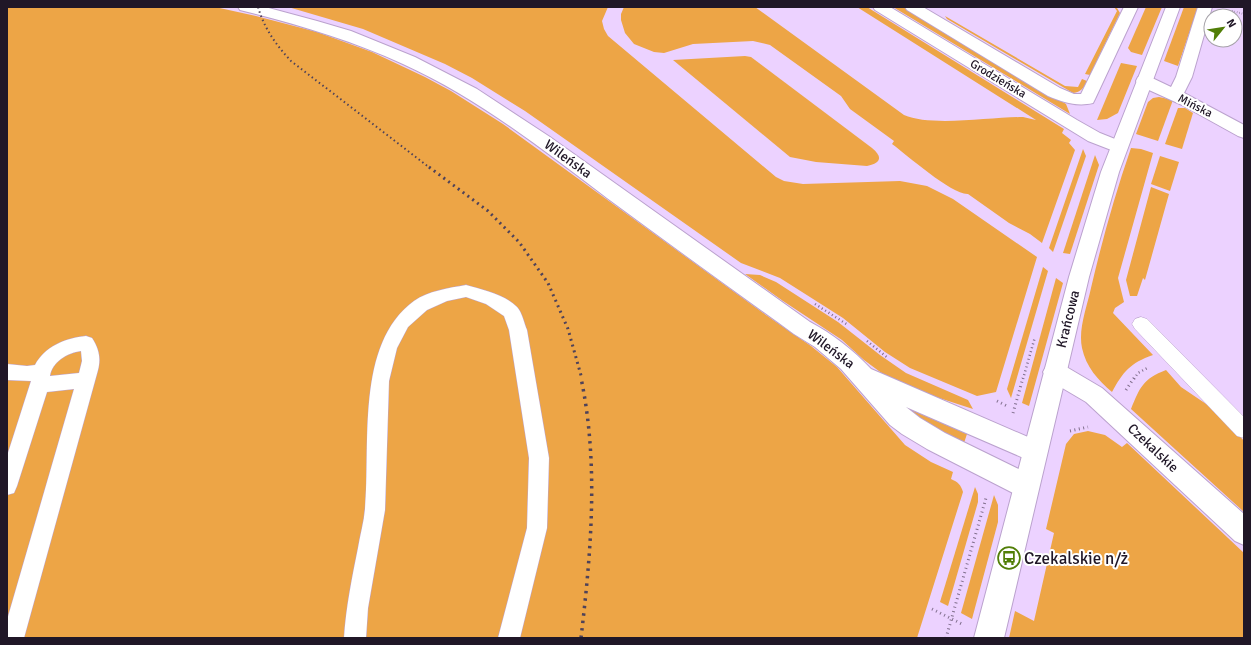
<svg xmlns="http://www.w3.org/2000/svg" width="1251" height="645" font-family="Signika,sans-serif">
  <style>
    .green { fill: #eda546 }
    .lines { fill: none; stroke-linecap: round; stroke-linejoin: round }
    .lane-casing { stroke: #bba2ce; stroke-width: 1 }
    .street-casing { stroke: #bba2ce; stroke-width: 2 }
    .secondary-casing { stroke: #bba2ce; stroke-width: 2 }
    .path-far2 { stroke: #806f8d; stroke-width: 2; stroke-dasharray: 0.5 2; stroke-linecap: butt }
    .path-far1 { stroke: #806f8d; stroke-width: 2.5; stroke-dasharray: 1 3; stroke-linecap: butt }
    .path { stroke: #806f8d; stroke-width: 3; stroke-dasharray: 1 3.5; stroke-linecap: butt }
    .lane { fill: #fff; fill-rule: evenodd }
    .street { fill: #fff; fill-rule: evenodd }
    .secondary { fill: #fff; fill-rule: evenodd }
    .rail-far2 { stroke: #4f4259; stroke-width: 2; stroke-dasharray: 1.5 3; stroke-linecap: butt }
    .rail-far1 { stroke: #4f4259; stroke-width: 3; stroke-dasharray: 2 4; stroke-linecap: butt }
    .rail { stroke: #4f4259; stroke-width: 3.5; stroke-dasharray: 2.5 5; stroke-linecap: butt }
    .labels { text-anchor: middle; dominant-baseline: central; stroke-width: 4; stroke-linejoin: round; paint-order: stroke }
    .far-street-label { font-size: 12px; fill: #201727; stroke: #fff }
    .street-label { font-size: 14px; fill: #201727; stroke: #fff }
    .near-poi-label { font-size: 17px; fill: #201727; stroke: #fff; text-anchor: start }
  </style>
  <rect width="100%" height="100%" fill="#ecd2ff"/>
  <g class="green">
    <path d="M 7,7 L 215,7 L 256,16 L 317,32 L 372,52 L 425,77 L 451,91 L 503,124 L 766,315 L 811,346 L 837,367 L 905,445 L 931,462 L 953,472 L 951,479 C 958,482 961,485 963,492 L 917,638 L 7,638 Z"/>
    <polygon points="288,7 608,7 602,21 604,29 608,36 776,177 784,181 803,184 900,181 927,186 953,199 1037,257 996,392 977,396 910,368 885,352 843,318 780,278 741,263 525,111 472,78 445,64 363,29"/>
    <path d="M 624,7 L 755,7 L 904,115 C 931,127 991,117 1023,117 L 1036,120 L 857,7 L 867,7 L 1064,129 L 1062,133 L 1071,140 L 1069,143 L 1075,150 L 1042,243 L 1030,234 L 1009,223 L 968,194 C 952,195 907,155 892,144 L 894,141 L 850,109 L 841,96 L 770,45 L 753,41 L 693,44 L 664,53 L 654,52 L 634,44 L 625,33 L 621,20 L 621,14 Z"/>
    <polygon points="893,7 903,7 1066,104 1070,114"/>
    <polygon points="1114,7 1117,8 1120,13 1090,75 1085,74 1117,11"/>
    <polygon points="1146,7 1162,7 1142,55 1131,52 1128,48"/>
    <polygon points="1184,7 1198,7 1178,66 1164,61"/>
    <path d="M 945,16 L 1065,86 L 1078,87 L 1082,79 L 1087,81 C 1084,88 1081,92 1073,93 L 947,19 Z"/>
    <path d="M 745,56 L 751,57 L 872,148 C 883,157 881,163 867,166 L 816,162 L 790,157 L 673,60 Z"/>
    <polygon points="1121,63 1137,66 1118,113 1107,119 1097,120"/>
    <polygon points="1159,97 1173,100 1158,141 1136,134 1148,102 1153,98"/>
    <polygon points="1178,108 1185,108 1193,113 1182,149 1165,144"/>
    <path d="M 1131,148 L 1141,149 L 1153,153 L 1118,278 L 1124,302 L 1115,308 L 1113,313 L 1153,355 C 1130,363 1123,372 1112,392 C 1098,380 1086,367 1082,348 C 1078,329 1087,307 1091,288 C 1102,241 1115,194 1131,148 Z"/>
    <polygon points="1083,149 1086,156 1053,252 1049,248"/>
    <polygon points="1095,155 1099,165 1070,254 1063,253"/>
    <polygon points="1160,156 1179,162 1170,191 1151,184"/>
    <polygon points="1151,187 1169,194 1145,280 1143,278 1137,296 1130,296 1126,280"/>
    <polygon points="1043,267 1048,271 1011,398 1007,389"/>
    <polygon points="745,274 760,275 776,282 838,322 880,355 906,373 968,400 973,409 936,397 891,380 864,360 842,340 783,301"/>
    <polygon points="1056,278 1063,283 1029,406 1022,403"/>
    <path d="M 1166,370 L 1181,387 L 1218,412 L 1244,441 L 1244,512 L 1131,409 C 1140,387 1143,379 1166,370 Z"/>
    <polygon points="905,407 967,434 963,446 940,435"/>
    <polygon points="1088,431 1105,435 1122,447 1127,443 1244,553 1244,638 1009,638 1015,611 1034,621 1054,533 1046,529 1066,444 1074,434"/>
    <polygon points="975,487 978,494 978,502 948,606 940,602"/>
    <polygon points="994,495 998,505 998,522 972,619 961,613"/>
  </g>
  <g class="lines">
    <g class="lane-casing">
      <g id="lane">
        <path d="M 466,285 C 483,290 504,294 517,307 C 522,312 524,323 527,330 L 549,458 L 547,528 L 520,638 L 498,638 L 527,528 L 529,458 L 509,330 L 504,316 L 486,304 L 466,297 L 447,301 L 427,310 L 408,327 L 397,348 L 389,381 L 385,510 L 368,608 L 366,638 L 344,638 C 346,607 352,578 358,548 C 360,535 364,522 365,509 C 371,445 355,344 414,301 C 428,291 449,288 466,285 Z"/>
        <polygon points="1141,317 1147,319 1244,417 1244,438 1237,436 1135,329 1132,324 1135,319"/>
        <path d="M 86,336 L 92,338 C 99,349 101,358 98,370 L 24,638 L 7,638 L 7,620 L 74,389 L 47,392 L 17,486 L 14,493 L 7,495 L 7,456 L 31,381 L 7,380 L 7,364 L 27,366 L 35,365 C 45,346 66,338 86,336 ZM 81,351 L 82,361 L 79,373 L 50,376 C 52,362 67,353 81,351 Z"/>
      </g>
    </g>
    <g class="street-casing">
      <g id="street">
        <path d="M 238,7 L 265,7 L 317,21 L 351,31 L 415,57 L 477,89 L 550,137 L 810,322 C 833,334 853,350 871,369 L 1044,444 L 1047,452 L 1044,460 L 1035,463 L 906,407 L 920,418 L 945,433 L 1035,477 L 1039,486 L 1035,495 L 1026,498 L 1017,495 L 927,449 L 902,434 L 890,425 L 841,369 L 815,347 L 794,334 C 732,289 669,244 607,198 C 542,149 478,98 403,64 C 351,40 296,24 240,10 Z"/>
        <polygon points="873,7 890,7 1077,120 1100,133 1125,143 1128,147 1125,151 1119,153 1088,141 875,10"/>
        <path d="M 905,7 L 923,7 L 1060,88 L 1074,94 L 1081,94 L 1124,7 L 1138,7 L 1095,99 L 1093,103 C 1077,107 1063,102 1048,96 L 907,10 Z"/>
        <polygon points="1198,7 1212,7 1192,77 1184,93 1244,125 1244,138 1238,136 1182,105 1138,85 1136,81 1138,77 1144,76 1150,77 1171,87 1176,77"/>
        <polygon points="1055,362 1063,365 1102,388 1244,514 1244,545 1235,541 1086,402 1047,379 1043,372 1047,365"/>
      </g>
    </g>
    <g class="secondary-casing">
      <polygon id="secondary" points="1166,7 1180,7 1119,172 1089,277 1004,638 974,638 1069,277 1101,172"/>
    </g>
    <polyline class="path-far2" points="1232,11 1244,14"/>
    <g class="path-far1">
      <polyline points="815,304 848,325"/>
      <polyline points="867,341 888,358"/>
      <polyline points="1023,379 1035,337"/>
      <polyline points="1134,379 1138,373 1149,367"/>
    </g>
    <g class="path">
      <polyline points="1126,390 1134,378"/>
      <polyline points="997,401 1009,407"/>
      <polyline points="1013,413 1023,378"/>
      <polyline points="1070,431 1088,427"/>
      <polyline points="932,609 962,624"/>
      <polyline points="946,638 986,498"/>
    </g>
    <use href="#lane" class="lane"/>
    <use href="#street" class="street"/>
    <use href="#secondary" class="secondary"/>
    <path class="rail-far2" d="M 258,7 C 264,28 276,45 291,61 L 430,168"/>
    <polyline class="rail-far1" points="429,167 488,211 519,242 548,283 568,329 582,379"/>
    <path class="rail" d="M 581,638 C 591,552 599,464 581,378"/>
  </g>
  <defs>
    <g id="bus-ring" transform="scale(1.15)"><circle r="9.5" fill="#fff" stroke="#517e07" stroke-width="1.5"/><path d="M-5-6H5V4H4V6H2V4H-2V6H-4V4H-5ZM-3.5-4V0h7V-4ZM-3.5 1.2v1.5H-2V1.2ZM2 1.2v1.5H3.5V1.2Z" fill="#517e07"/></g>
  </defs>
  <g fill-rule="evenodd">
    <use href="#bus-ring" x="1009" y="558"/>
  </g>
  <g class="labels">
    <g class="far-street-label">
      <text transform="translate(998 79) rotate(31)">Grodzieńska</text>
      <text transform="translate(1195 106) rotate(27)">Mińska</text>
    </g>
    <g class="street-label">
      <text transform="translate(568 159) rotate(36)">Wileńska</text>
      <text transform="translate(1068 319) rotate(-76)">Krańcowa</text>
      <text transform="translate(831 349) rotate(37)">Wileńska</text>
      <text transform="translate(1153 448) rotate(43)">Czekalskie</text>
    </g>
    <g class="near-poi-label">
      <text x="1024" y="558">Czekalskie n/ż</text>
    </g>
  </g>
  <rect width="1251" height="645" fill="none" stroke="#201727" stroke-width="16"/>
  <g transform="translate(1223 28) rotate(60)"><circle r="19" fill="#ffffff" stroke="#a6a2a9"/>
  <path d="M0-3L7 15L0 10L-7 15Z" fill="#517e07"/>
  <text y="-6" font-size="11" font-weight="bold" text-anchor="middle" fill="#201727">N</text>
  </g>
</svg>
